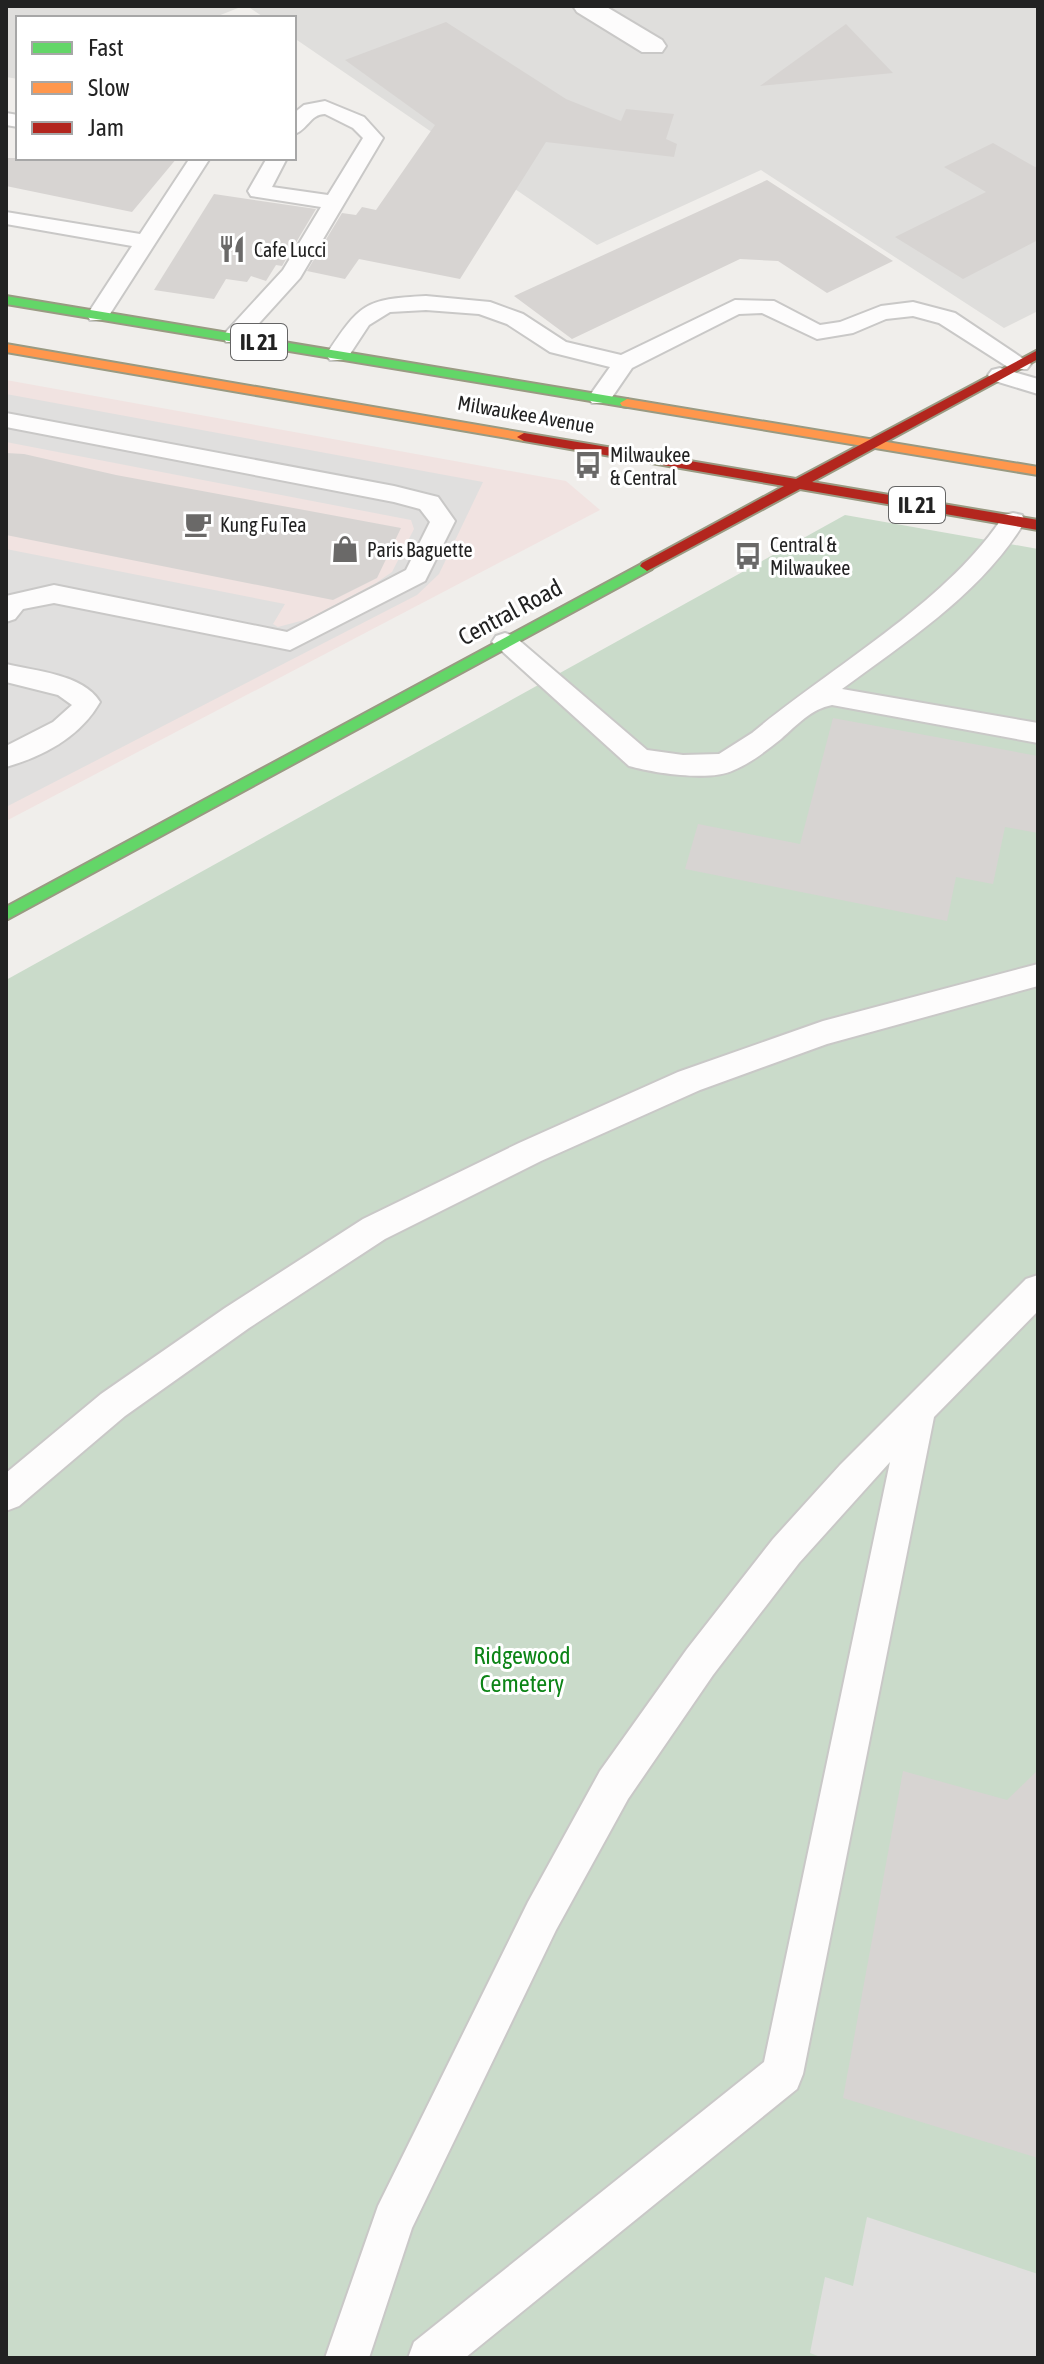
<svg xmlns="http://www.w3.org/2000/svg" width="1044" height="2364" font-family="'Asap Condensed',sans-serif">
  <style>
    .residential { fill: #dfdedc }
    .commercial { fill: #f1e3e1 }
    .cemetery { fill: #cadbca }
    .parking { fill: #e0dfde }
    .building { fill: #d7d4d2 }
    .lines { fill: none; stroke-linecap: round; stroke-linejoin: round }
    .lane-casing { stroke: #c9c8c7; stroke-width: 4 }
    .street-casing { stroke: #c9c8c7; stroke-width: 4 }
    .fast-casing { stroke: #999a82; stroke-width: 4 }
    .slow-casing { stroke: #999a82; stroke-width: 4 }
    .jam-casing { stroke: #999a82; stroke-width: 4 }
    .lane { fill: #fdfcfc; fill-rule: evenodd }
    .street { fill: #fdfcfc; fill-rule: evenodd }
    .fast { fill: #63d668; fill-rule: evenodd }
    .slow { fill: #ff974d; fill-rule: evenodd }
    .jam { fill: #b3261e; fill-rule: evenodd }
    .labels { text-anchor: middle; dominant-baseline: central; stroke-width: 6; stroke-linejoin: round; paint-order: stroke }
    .far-poi-label { font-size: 20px; fill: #222; stroke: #fff; text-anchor: start }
    .far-street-label { font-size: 20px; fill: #222; stroke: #fff }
    .shield { fill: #fff; stroke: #646464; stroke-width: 2 }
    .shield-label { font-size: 22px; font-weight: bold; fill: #222 }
    .street-label { font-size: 24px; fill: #222; stroke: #fff }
    .park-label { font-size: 24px; fill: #0c8416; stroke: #fff }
  </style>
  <rect width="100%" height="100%" fill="#f0eeeb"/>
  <g class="residential">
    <polygon points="6,6 243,6 213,18 18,18 18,79 6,77"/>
    <polygon points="247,6 1038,6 1038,311 1004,328 761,170 597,245 294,38 294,18 265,18"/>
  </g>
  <polygon class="commercial" points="6,380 566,481 600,510 6,821"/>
  <polygon class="cemetery" points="845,515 1038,549 1038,2358 6,2358 6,980"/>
  <g class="parking">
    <polygon points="6,394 483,482 439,574 417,595 6,807 6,549 285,604 273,624 278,627 308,619 376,583 392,572 414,529 411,520 6,442"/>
    <polygon points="867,2217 1038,2274 1038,2358 823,2358 810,2353 825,2277 853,2286"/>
  </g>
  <g class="building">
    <polygon points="446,22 566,99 621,121 626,109 674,114 666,139 677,144 674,157 546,142 460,279 359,259 345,279 307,271 342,213 356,215 362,207 376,210 435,125 345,60"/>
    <polygon points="846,24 893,73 760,86"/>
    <polygon points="993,143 1035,167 1038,166 1038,240 963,279 895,237 986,192 944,167"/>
    <polygon points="6,158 177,158 132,212 6,186"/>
    <polygon points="767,180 893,261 827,293 778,261 740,259 572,339 514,296"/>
    <polygon points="214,194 316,209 282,266 276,265 266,281 251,276 247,282 226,279 214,299 154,290"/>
    <polygon points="6,453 24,454 116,475 401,528 377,578 333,600 6,535"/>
    <polygon points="833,718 1038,756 1038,833 1005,827 993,884 956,877 947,921 685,869 698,824 800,844"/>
    <polygon points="1038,1770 1038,2158 843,2098 903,1771 1007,1800"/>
  </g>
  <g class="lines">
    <g class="lane-casing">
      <g id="lane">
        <path d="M 325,101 L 364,117 L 383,138 L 300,278 L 242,342 L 226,342 L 223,337 L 226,332 L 283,270 L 321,207 L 251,196 L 248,191 L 267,158 L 287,158 L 272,187 L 328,195 L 363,138 L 353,128 L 325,114 C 310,114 307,131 294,134 L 294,113 L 304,105 Z"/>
        <polygon points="6,113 18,115 18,127 6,125"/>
        <polygon points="190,158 210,158 106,320 90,320 87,315 132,246 6,224 6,212 140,234"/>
        <path d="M 426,296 L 490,302 L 523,314 L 566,342 L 621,355 L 735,300 L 774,301 L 820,325 L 840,322 L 881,306 L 913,302 L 955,313 L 1031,364 L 1027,369 L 1011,369 L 939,323 L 913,316 L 886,319 L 853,333 L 817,339 L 762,313 L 739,314 L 632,368 L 608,403 L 592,403 L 588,398 L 610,367 L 550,352 L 507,324 L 479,314 L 426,310 L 390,312 L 369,325 L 346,360 L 330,360 L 326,355 C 360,304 364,299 426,296 Z"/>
        <polygon points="1000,368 1038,379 1038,394 992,380 988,375 992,370"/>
        <polygon points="6,413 394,486 438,497 455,521 425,581 290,650 54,603 23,609 15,619 6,622 6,596 54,585 287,632 406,570 430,522 420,509 394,502 6,427"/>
        <path d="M 1013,513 L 1022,515 L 1025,521 C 983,592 908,640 842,689 L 1038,723 L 1038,743 L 832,705 C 811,709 797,725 781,739 C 767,750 751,763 734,770 C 711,782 654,773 629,766 L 492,642 L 496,636 L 505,633 L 514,636 L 647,750 L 683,755 L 719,754 L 752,733 C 831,667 949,601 1004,515 Z"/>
        <path d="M 6,664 C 35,671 83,674 100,702 C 80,737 44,756 6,767 L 6,746 L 53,722 L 72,705 L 58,695 L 6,682 Z"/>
        <polygon points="1038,964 1038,986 827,1044 700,1090 541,1161 385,1239 249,1328 125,1416 19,1506 6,1511 6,1473 101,1394 225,1308 363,1219 519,1143 678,1072 823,1021"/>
        <polygon points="1038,1275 1038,1311 934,1417 803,2074 797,2089 465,2358 408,2358 414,2342 764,2062 890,1462 799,1563 713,1675 628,1799 556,1930 412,2228 369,2358 325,2358 378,2206 528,1902 600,1771 687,1649 773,1539 840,1465 1026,1279"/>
      </g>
    </g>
    <g class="street-casing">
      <polygon id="street" points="573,6 605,6 662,40 666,46 662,52 642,52 577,12"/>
    </g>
    <g class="fast-casing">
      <g id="fast">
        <polygon points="6,296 627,399 634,403 627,407 6,304"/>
        <polygon points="647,561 654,566 652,569 6,920 6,907"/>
      </g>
    </g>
    <g class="slow-casing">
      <g id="slow">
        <polygon points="6,344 524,433 531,437 524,441 6,352"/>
        <polygon points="627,399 1038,467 1038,475 622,406 620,403"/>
      </g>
    </g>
    <g class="jam-casing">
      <polygon id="jam" points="1038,350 1038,359 812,482 1038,520 1038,530 800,489 647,571 640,566 642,563 784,486 524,441 517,437 524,433 796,479"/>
    </g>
    <use href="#lane" class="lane"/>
    <use href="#street" class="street"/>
    <use href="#fast" class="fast"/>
    <use href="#slow" class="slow"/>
    <use href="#jam" class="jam"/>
  </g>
  <defs>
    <g id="restaurant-bare" transform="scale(2.16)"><path d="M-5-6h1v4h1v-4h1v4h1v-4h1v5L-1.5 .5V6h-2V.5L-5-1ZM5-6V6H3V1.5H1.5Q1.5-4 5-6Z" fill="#6a6968" stroke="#fff" stroke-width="2.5" paint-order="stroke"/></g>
    <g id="bus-bare" transform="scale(2.16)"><path d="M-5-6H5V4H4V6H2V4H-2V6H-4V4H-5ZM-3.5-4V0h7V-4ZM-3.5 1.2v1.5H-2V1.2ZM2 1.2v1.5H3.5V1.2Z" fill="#6a6968" stroke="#fff" stroke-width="2.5" paint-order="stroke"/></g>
    <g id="cafe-bare" transform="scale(2.16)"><path d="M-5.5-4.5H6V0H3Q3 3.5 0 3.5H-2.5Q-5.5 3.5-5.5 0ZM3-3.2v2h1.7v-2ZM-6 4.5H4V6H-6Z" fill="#6a6968" stroke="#fff" stroke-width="2.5" paint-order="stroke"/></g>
    <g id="shop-bare" transform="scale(2.16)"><path d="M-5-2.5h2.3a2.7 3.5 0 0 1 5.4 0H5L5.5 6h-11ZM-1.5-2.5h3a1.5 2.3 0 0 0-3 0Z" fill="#6a6968" stroke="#fff" stroke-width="2.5" paint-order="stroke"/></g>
  </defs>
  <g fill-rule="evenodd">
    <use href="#restaurant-bare" x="232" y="249"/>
    <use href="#bus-bare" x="588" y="465"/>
    <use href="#cafe-bare" x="198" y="524"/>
    <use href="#shop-bare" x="345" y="549"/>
    <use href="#bus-bare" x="748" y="556"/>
  </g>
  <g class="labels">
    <g class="far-poi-label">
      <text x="254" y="249">Cafe Lucci</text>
      <text x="610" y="454">Milwaukee<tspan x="610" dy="23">&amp; Central</tspan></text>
      <text x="220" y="524">Kung Fu Tea</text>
      <text x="770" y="544">Central &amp;<tspan x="770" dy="23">Milwaukee</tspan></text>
      <text x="367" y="549">Paris Baguette</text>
    </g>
    <g class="far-street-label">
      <text transform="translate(526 414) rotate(10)">Milwaukee Avenue</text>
    </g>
    <g class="shield">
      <rect x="231" y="324" width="56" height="36" rx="6"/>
      <rect x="889" y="487" width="56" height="36" rx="6"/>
    </g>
    <g class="shield-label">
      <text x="259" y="342">IL 21</text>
      <text x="917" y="505">IL 21</text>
    </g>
    <g class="street-label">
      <text transform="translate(510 612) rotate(-28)">Central Road</text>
    </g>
    <g class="park-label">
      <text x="522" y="1655">Ridgewood<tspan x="522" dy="28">Cemetery</tspan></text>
    </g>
  </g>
  <rect width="1044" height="2364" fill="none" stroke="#222222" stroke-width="16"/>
  <rect x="16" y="16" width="280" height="144" fill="#ffffff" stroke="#a7a7a7" stroke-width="2"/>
  <rect x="32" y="42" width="40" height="12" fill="#63d668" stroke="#a7a7a7" stroke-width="2"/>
  <text x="88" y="56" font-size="24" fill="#222222">Fast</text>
  <rect x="32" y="82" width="40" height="12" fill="#ff974d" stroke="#a7a7a7" stroke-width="2"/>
  <text x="88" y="96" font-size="24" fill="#222222">Slow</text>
  <rect x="32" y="122" width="40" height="12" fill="#b3261e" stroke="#a7a7a7" stroke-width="2"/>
  <text x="88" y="136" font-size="24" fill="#222222">Jam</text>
</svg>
